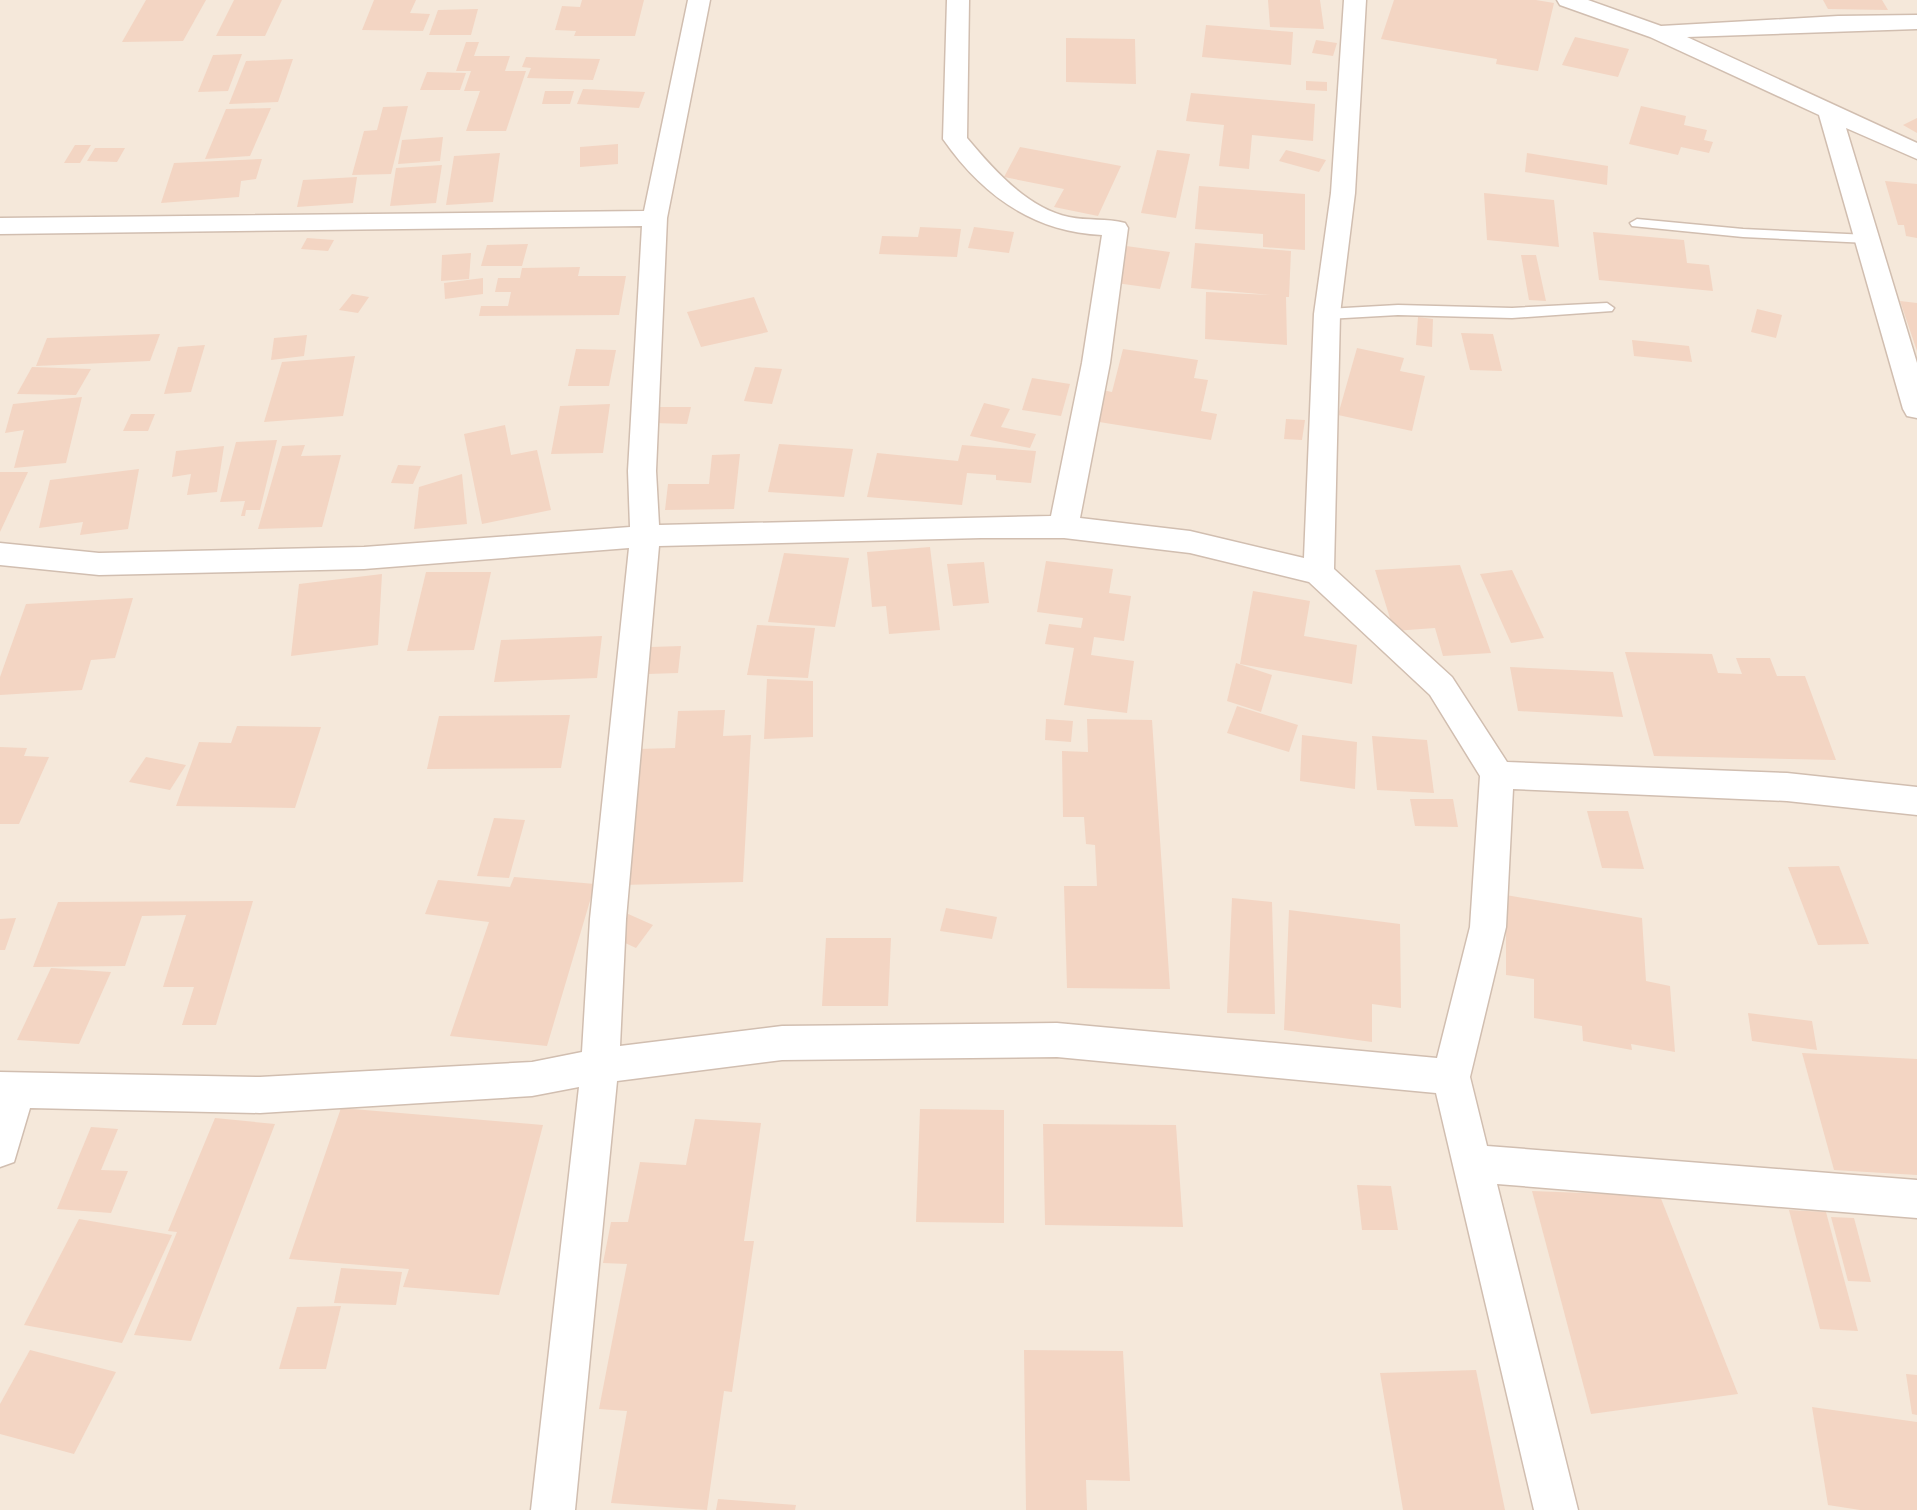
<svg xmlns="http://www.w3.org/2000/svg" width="1917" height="1510" font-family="Lato,sans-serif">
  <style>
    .residential { fill: #f5e8da }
    .building { fill: #f3d5c3 }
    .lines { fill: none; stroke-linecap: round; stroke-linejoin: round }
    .service-casing { stroke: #d1beb0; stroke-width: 3 }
    .minor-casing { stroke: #d1beb0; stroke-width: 3 }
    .service { fill: #fff; fill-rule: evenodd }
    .minor { fill: #fff; fill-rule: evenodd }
  </style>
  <rect width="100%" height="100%" fill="#fdf6ec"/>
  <rect class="residential" x="0" y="0" width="1917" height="1510"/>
  <g class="building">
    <polygon points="146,0 206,0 183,41 122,42"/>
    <polygon points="234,0 282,0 265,36 216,36"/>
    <polygon points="374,0 416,0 410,13 430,14 423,31 362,30"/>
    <polygon points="582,0 644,0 635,36 574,36 576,31 555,30 562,6 580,7"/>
    <polygon points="1268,0 1320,0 1324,29 1270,27"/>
    <polygon points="1394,0 1536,0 1554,3 1538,71 1496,64 1497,59 1381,39"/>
    <polygon points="1823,0 1882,0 1888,10 1828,9"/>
    <polygon points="478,9 471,35 429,35 438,10"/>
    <polygon points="1206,25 1293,32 1291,65 1202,57"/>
    <polygon points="1575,37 1629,49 1618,77 1562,65"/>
    <polygon points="1066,38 1135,39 1136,84 1066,82"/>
    <polygon points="1316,40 1337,43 1333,56 1312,53"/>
    <polygon points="466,42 479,42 474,56 510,56 505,71 526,71 506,131 466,131 480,91 464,91 471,71 456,71"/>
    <polygon points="242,54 228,91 198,92 213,55"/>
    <polygon points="526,57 600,59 593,80 527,78 531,68 522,67"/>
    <polygon points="293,59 278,102 229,104 246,61"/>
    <polygon points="427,72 466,73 460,90 420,90"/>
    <polygon points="1306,81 1327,82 1327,91 1306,90"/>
    <polygon points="583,89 645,92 639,108 577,104"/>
    <polygon points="545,91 574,91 570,104 542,104"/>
    <polygon points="1191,93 1315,104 1313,141 1252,135 1249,169 1219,166 1224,125 1186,121"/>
    <polygon points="408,106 391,174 352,175 364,131 377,130 383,107"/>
    <polygon points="1641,106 1686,116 1684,125 1707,130 1704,140 1713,142 1709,153 1681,147 1678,155 1629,144"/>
    <polygon points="271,108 250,156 205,159 226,109"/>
    <polygon points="1917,118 1917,133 1903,125"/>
    <polygon points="443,137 440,161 398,164 402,140"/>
    <polygon points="618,144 618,164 580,167 580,147"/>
    <polygon points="75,145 91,145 80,163 64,163"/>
    <polygon points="1020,147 1121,166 1098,216 1054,207 1064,189 1004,177"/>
    <polygon points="95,148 125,148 117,162 87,161"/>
    <polygon points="1157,150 1190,154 1176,218 1141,213"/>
    <polygon points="1286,150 1326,160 1319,172 1279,161"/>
    <polygon points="500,153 493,202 446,205 454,156"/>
    <polygon points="1527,153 1608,166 1607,185 1525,172"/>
    <polygon points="262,159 256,179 241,181 239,197 161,203 174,163"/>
    <polygon points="442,165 436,203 390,206 396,168"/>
    <polygon points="357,177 353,203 297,207 303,180"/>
    <polygon points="1885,181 1917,184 1917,238 1906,236 1904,225 1898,225"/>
    <polygon points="1199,186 1305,194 1305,250 1263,247 1263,234 1195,229"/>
    <polygon points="1484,193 1554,200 1559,247 1487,240"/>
    <polygon points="920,227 961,229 957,257 879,254 882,236 918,237"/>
    <polygon points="974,227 1014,232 1009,253 968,248"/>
    <polygon points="1593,232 1684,240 1687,263 1709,265 1713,291 1599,280"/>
    <polygon points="307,238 334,240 328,251 301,249"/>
    <polygon points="1195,243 1291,251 1289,297 1286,297 1287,345 1205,339 1206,292 1271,295 1191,288"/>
    <polygon points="528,244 522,266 481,266 487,245"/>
    <polygon points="1126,246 1170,252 1160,289 1116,283"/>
    <polygon points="471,253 469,279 441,281 442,255"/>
    <polygon points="1521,255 1536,255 1546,301 1529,300"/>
    <polygon points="580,267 578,276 626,276 619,315 479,316 481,306 508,306 511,292 495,292 498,278 520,278 522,268"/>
    <polygon points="483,278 483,294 445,299 444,283"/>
    <polygon points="352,294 369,297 358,313 339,310"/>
    <polygon points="754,297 768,332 701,347 687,312"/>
    <polygon points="1900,301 1917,303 1917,351"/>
    <polygon points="1757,309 1782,315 1776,338 1751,332"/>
    <polygon points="1418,317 1433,319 1432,347 1416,345"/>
    <polygon points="1461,333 1493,334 1502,371 1470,370"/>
    <polygon points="160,334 150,361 36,366 47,338"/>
    <polygon points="307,335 304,356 271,360 274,338"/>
    <polygon points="1632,340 1689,346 1692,362 1634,356"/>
    <polygon points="205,345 191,392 164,394 178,347"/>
    <polygon points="1357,348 1404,358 1400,371 1425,376 1412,431 1338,415"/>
    <polygon points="576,349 616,350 609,386 568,386"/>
    <polygon points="1123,349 1198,360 1194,378 1208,380 1201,411 1217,414 1211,440 1093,421 1102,390 1112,392"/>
    <polygon points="355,356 343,416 264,422 282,362"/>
    <polygon points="32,367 91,369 76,395 17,394"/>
    <polygon points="755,367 782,369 772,404 744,401"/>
    <polygon points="1032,378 1070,384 1061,416 1022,410"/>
    <polygon points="82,397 66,463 14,468 24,430 5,433 13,404"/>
    <polygon points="984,403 1010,409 1001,427 1036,434 1030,448 970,436"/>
    <polygon points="610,404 603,453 551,454 560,406"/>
    <polygon points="656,407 691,407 687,424 653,423"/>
    <polygon points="131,414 155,414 148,431 123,431"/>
    <polygon points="1286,419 1305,420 1302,440 1284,439"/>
    <polygon points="505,425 511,455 537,450 551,510 482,524 464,434"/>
    <polygon points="277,440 260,510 246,510 245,516 241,516 245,501 220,502 236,442"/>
    <polygon points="779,444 853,449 844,497 768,492"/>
    <polygon points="305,445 301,456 341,455 322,527 258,529 282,446"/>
    <polygon points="962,445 1036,451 1031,483 996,480 996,475 967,473 962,505 867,497 877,453 958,461"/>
    <polygon points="224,446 217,492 187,495 191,474 172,477 176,451"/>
    <polygon points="740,454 734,509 665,510 668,484 709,484 712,455"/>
    <polygon points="398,465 421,466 413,484 391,483"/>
    <polygon points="139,469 128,529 80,535 83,522 39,528 50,480"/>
    <polygon points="0,472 28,472 0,532"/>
    <polygon points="462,474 467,524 414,529 419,487"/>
    <polygon points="930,547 940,630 889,634 886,606 872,607 867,552"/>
    <polygon points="784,553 849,558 835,627 768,622"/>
    <polygon points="1046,561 1113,569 1109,593 1131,596 1124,641 1094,637 1091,655 1134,661 1127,713 1064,705 1074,648 1045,644 1049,624 1081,628 1083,618 1037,612"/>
    <polygon points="984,562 989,603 953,606 947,564"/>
    <polygon points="1460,565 1491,653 1443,656 1435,628 1394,631 1375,570"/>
    <polygon points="1512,570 1544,638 1511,643 1480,574"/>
    <polygon points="426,572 491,572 474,650 407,651"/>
    <polygon points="382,574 378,645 291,656 299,584"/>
    <polygon points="1253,591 1310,601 1304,636 1357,645 1352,684 1240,664"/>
    <polygon points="133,598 115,658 91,660 82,690 0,695 0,677 26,604"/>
    <polygon points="757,625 815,628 808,678 747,675"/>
    <polygon points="602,636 597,678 494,682 501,640"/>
    <polygon points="681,646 678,673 648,674 651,647"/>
    <polygon points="1625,652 1712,654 1718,673 1742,674 1736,658 1770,658 1777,676 1805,676 1836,760 1654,756"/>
    <polygon points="1236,663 1272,675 1261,712 1227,701"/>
    <polygon points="1510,667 1613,672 1623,717 1518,711"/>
    <polygon points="767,679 813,681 813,737 764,739"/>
    <polygon points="1237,706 1298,725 1289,752 1227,733"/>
    <polygon points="725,710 723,736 751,735 743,882 621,885 637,749 675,748 678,711"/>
    <polygon points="570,715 561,768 427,769 439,716"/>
    <polygon points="1046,719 1073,721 1071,742 1045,740"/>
    <polygon points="1087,719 1152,720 1170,989 1067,988 1064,886 1097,886 1095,845 1086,844 1084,817 1063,817 1062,751 1088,752"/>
    <polygon points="237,726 321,727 295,808 176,806 199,742 231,743"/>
    <polygon points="1302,735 1357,742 1355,789 1300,781"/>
    <polygon points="1372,736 1427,740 1434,793 1377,790"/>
    <polygon points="0,747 27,748 24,756 49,757 19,824 0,824"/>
    <polygon points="146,757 186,765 170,790 129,782"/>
    <polygon points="1410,799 1453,799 1458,827 1415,826"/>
    <polygon points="1587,811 1628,811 1644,869 1602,868"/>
    <polygon points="494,818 525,820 509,878 477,876"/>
    <polygon points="1839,866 1869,944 1818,945 1788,867"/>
    <polygon points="514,877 595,884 547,1046 450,1036 489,922 425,914 438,880 510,887"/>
    <polygon points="1506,895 1642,918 1646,981 1670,986 1675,1052 1631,1044 1632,1050 1583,1041 1582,1026 1534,1018 1534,979 1506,975"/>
    <polygon points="1232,898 1272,902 1275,1014 1227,1013"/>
    <polygon points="253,901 216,1025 182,1025 194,987 163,987 186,915 142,916 125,966 33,967 58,902"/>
    <polygon points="946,908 997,917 992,939 940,931"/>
    <polygon points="1289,910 1400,924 1401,1008 1372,1004 1372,1042 1284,1030"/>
    <polygon points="626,913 653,925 636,948 610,936"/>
    <polygon points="16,918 5,950 0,950 0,919"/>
    <polygon points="826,938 891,938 888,1006 822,1006"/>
    <polygon points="51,968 111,972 79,1044 17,1040"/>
    <polygon points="1748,1013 1812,1021 1817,1050 1752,1041"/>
    <polygon points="1802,1053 1917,1059 1917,1175 1834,1170"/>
    <polygon points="341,1108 543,1125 499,1295 403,1287 409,1269 289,1259"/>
    <polygon points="920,1109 1004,1110 1004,1223 916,1222"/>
    <polygon points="215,1118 275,1124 191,1341 134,1335 177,1232 168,1231"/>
    <polygon points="695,1119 761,1123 744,1241 754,1241 732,1392 724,1391 707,1510 611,1503 627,1411 599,1409 627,1264 603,1263 611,1222 628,1222 640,1162 686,1165"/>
    <polygon points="1043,1124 1176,1125 1183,1227 1045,1225"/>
    <polygon points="91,1127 118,1129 101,1170 128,1171 111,1213 57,1209"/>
    <polygon points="1357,1185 1391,1186 1398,1230 1362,1230"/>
    <polygon points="1532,1191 1660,1196 1738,1394 1591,1414"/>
    <polygon points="1789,1210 1826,1212 1858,1331 1820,1329"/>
    <polygon points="1831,1217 1854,1218 1871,1282 1848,1281"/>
    <polygon points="79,1219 172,1235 122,1343 24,1325"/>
    <polygon points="341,1268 402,1272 396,1305 334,1303"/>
    <polygon points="341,1306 326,1369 279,1369 297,1307"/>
    <polygon points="30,1350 116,1372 74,1454 0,1434 0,1404"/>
    <polygon points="1024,1350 1123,1351 1130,1481 1086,1480 1087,1510 1026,1510"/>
    <polygon points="1476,1370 1505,1510 1403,1510 1380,1373"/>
    <polygon points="1906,1374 1917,1375 1917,1415 1912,1414"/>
    <polygon points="1812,1407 1917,1422 1917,1510 1860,1510 1828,1505"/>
    <polygon points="718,1499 796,1505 795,1510 716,1510"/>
  </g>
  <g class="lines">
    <g class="service-casing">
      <g id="service">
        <polygon points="1637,219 1743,229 1868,235 1875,239 1868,243 1743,237 1632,226 1630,223"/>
        <polygon points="1607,303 1614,308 1612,311 1512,318 1398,315 1327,319 1320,314 1327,309 1398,305 1512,308"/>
      </g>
    </g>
    <g class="minor-casing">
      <g id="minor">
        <path d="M 688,0 L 710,0 L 667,218 L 656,471 L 659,525 L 1051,516 L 1082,363 L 1102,235 C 1033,232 982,195 943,139 L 947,0 L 969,0 L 967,138 C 993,169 1027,208 1069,217 C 1087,221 1107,218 1125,223 L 1128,228 L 1110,363 L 1080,518 L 1190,531 L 1304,558 L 1314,314 L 1331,193 L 1344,0 L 1366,0 L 1355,193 L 1340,314 L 1334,569 L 1452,677 L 1507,762 L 1787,773 L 1917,787 L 1917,815 L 1787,801 L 1513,789 L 1506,927 L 1470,1077 L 1487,1146 L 1917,1180 L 1917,1218 L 1497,1184 L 1578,1510 L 1534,1510 L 1436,1093 L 1057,1057 L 782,1060 L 617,1081 L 575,1510 L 531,1510 L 579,1087 L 532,1096 L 260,1113 L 30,1108 L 14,1162 L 0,1167 L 0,1072 L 260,1077 L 532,1062 L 582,1052 L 590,919 L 629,548 L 364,569 L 99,575 L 0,565 L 0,543 L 99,553 L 364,547 L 630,527 L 628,471 L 642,226 L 0,234 L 0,218 L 644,211 ZM 981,538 L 1064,538 L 1190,553 L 1309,582 L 1430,695 L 1480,776 L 1470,927 L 1437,1058 L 1057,1023 L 782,1026 L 620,1046 L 626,919 L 659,546 Z"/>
        <polygon points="1557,0 1588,0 1661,26 1838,16 1917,15 1917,29 1687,37 1917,143 1917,159 1846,128 1917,363 1917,418 1907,416 1903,409 1819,115 1650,37 1560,5"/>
      </g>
    </g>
    <use href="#service" class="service"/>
    <use href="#minor" class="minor"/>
  </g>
</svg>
